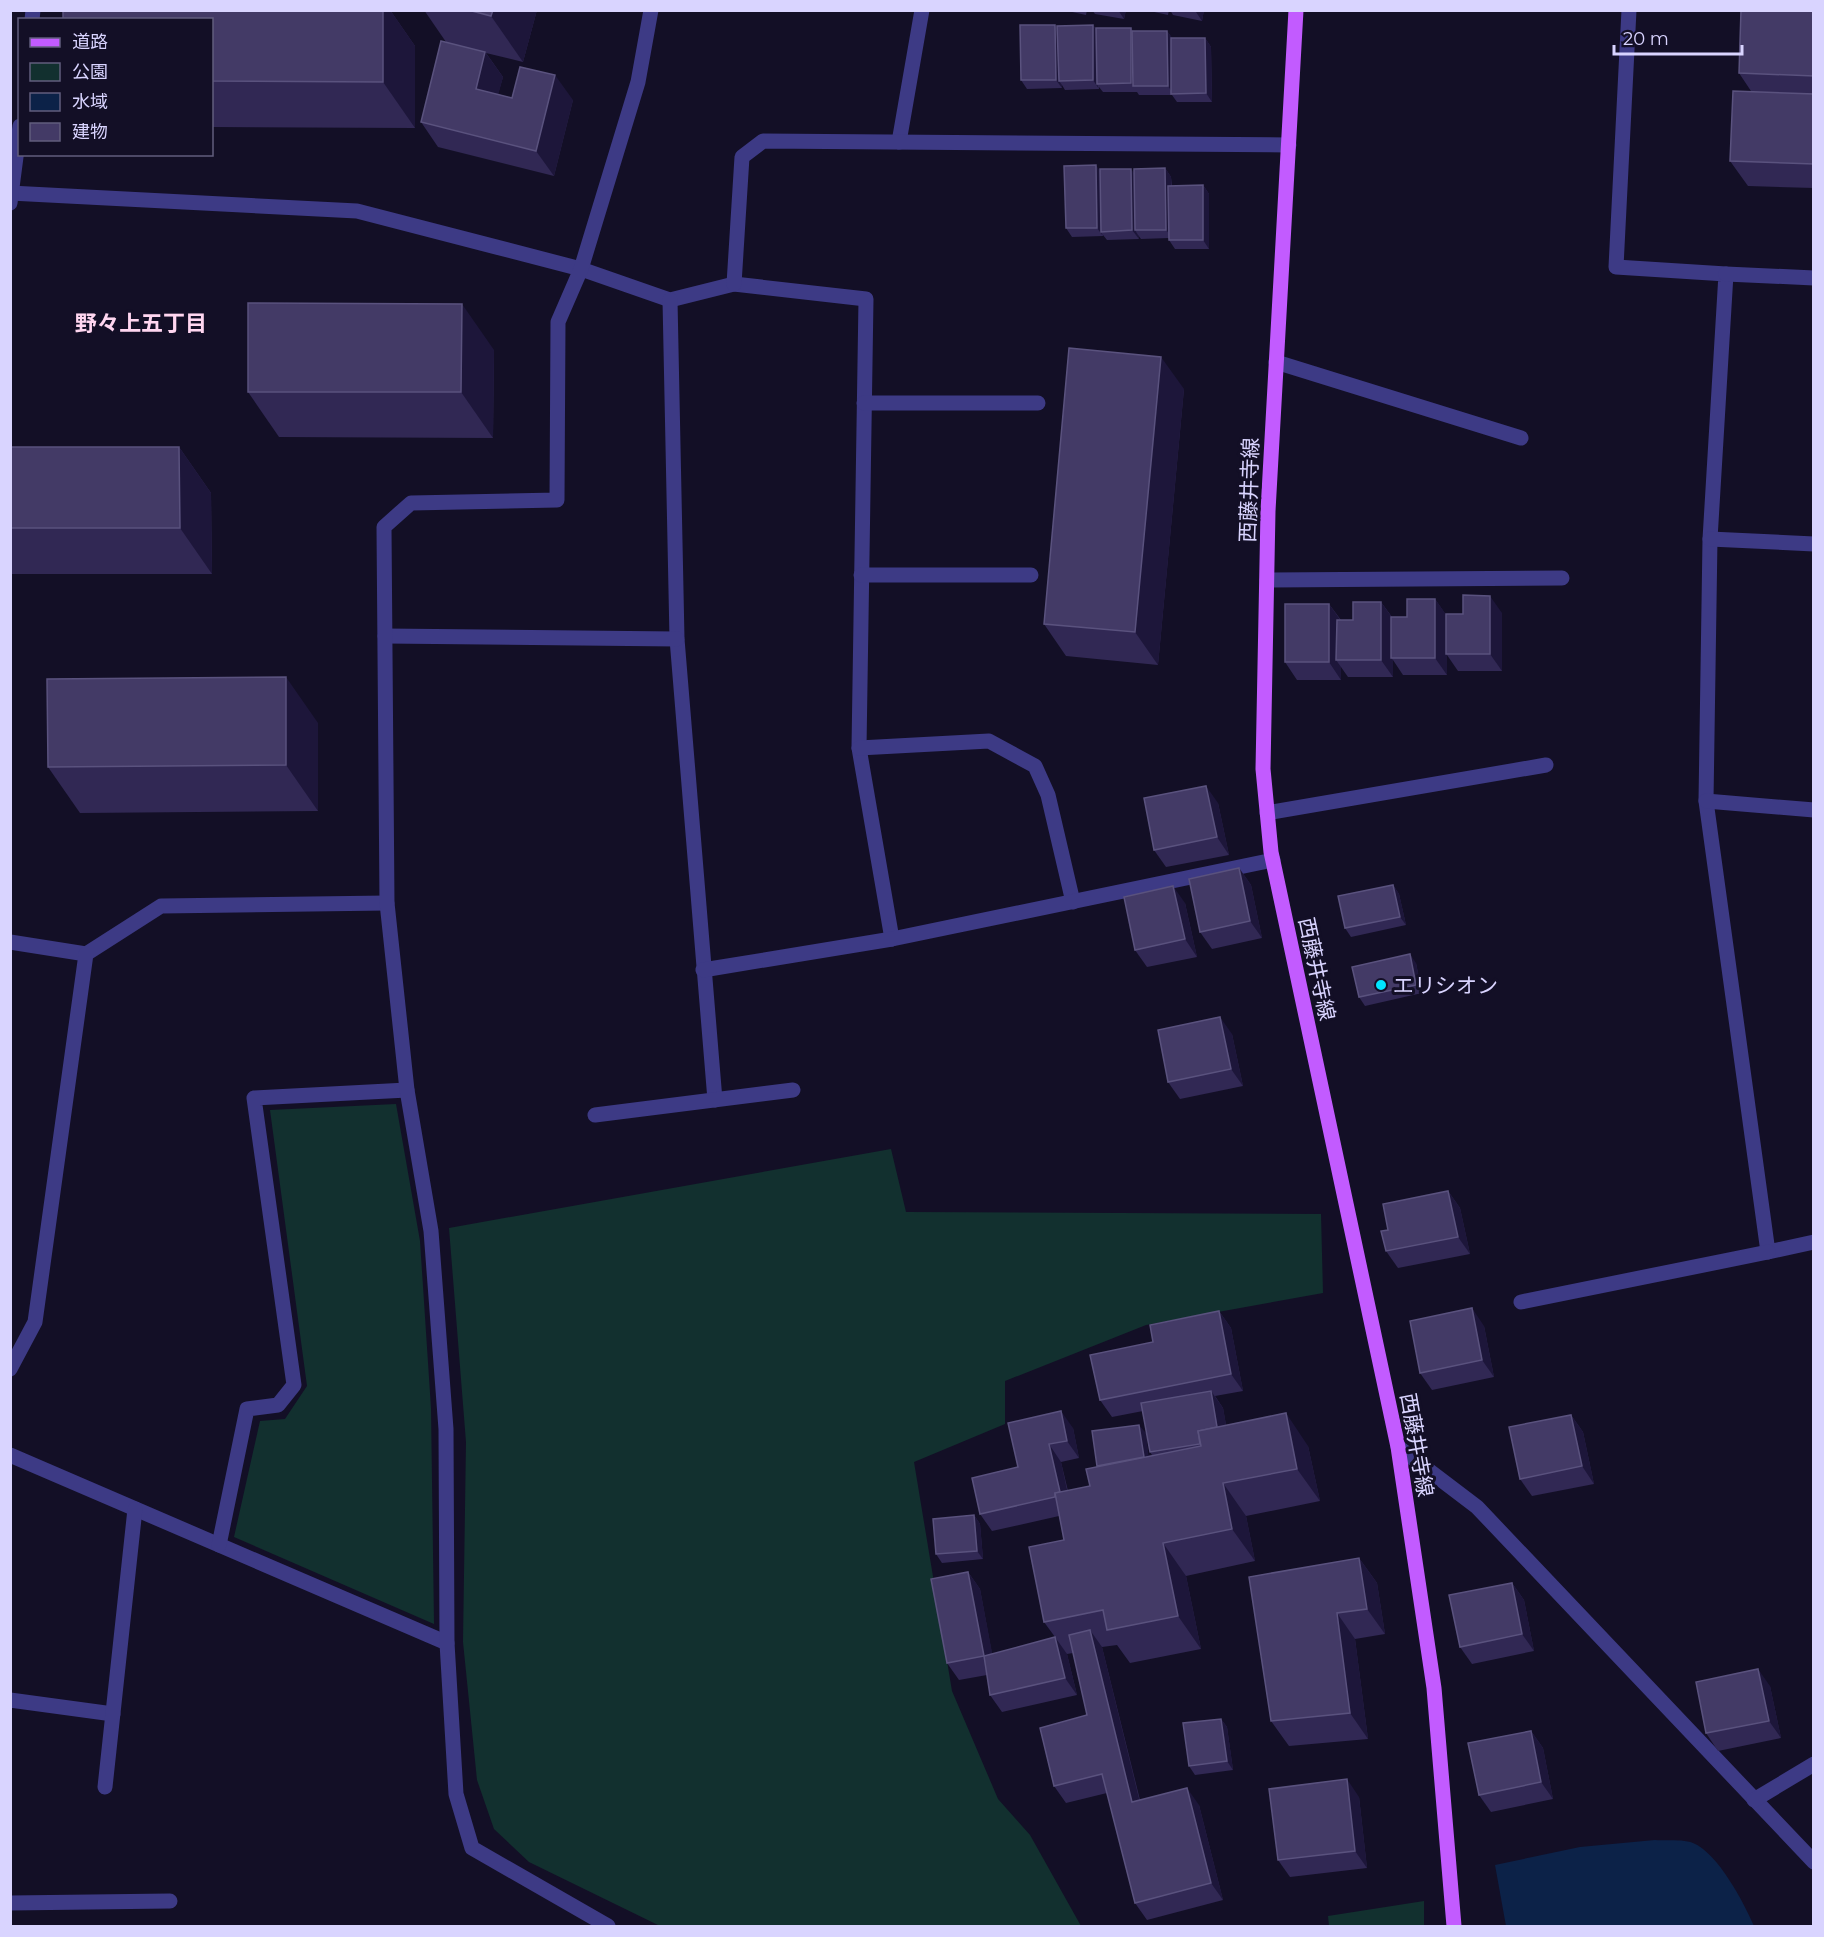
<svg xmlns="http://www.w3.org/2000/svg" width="1824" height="1937" font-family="Montserrat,'Noto Sans JP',sans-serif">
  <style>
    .green { fill: #12302f }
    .water { fill: #0c2248 }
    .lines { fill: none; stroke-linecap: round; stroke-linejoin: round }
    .minor { stroke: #3d3a85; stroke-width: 15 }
    .major { stroke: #c25bff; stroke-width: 15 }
    .wall { fill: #312854 }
    .shaded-wall { fill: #1d163a }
    .building { fill: #433a66; stroke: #5a527e; stroke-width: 1.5 }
    .poi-dot { fill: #00e5ff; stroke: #130f26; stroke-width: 2 }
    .labels { text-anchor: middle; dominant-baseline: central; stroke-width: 6; stroke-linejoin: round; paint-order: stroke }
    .street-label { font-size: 21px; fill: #d9d4ff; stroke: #130f26 }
    .poi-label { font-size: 21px; fill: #d9d4ff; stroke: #130f26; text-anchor: start }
    .neighbourhood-label { font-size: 22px; font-weight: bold; fill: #ffd6f0; stroke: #130f26 }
  </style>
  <rect width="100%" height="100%" fill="#130f26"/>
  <g class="green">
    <polygon points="396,1104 420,1241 431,1408 434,1624 234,1537 260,1421 285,1419 307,1386 270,1110"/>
    <polygon points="891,1149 906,1212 1321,1214 1323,1293 1146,1325 1005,1381 1005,1424 914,1462 952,1691 998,1799 1030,1835 1081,1926 660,1926 529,1862 494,1829 477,1780 463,1642 466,1442 449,1228"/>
    <polygon points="1424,1901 1424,1926 1329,1926 1328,1916"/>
  </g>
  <path class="water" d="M 1655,1840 C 1666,1841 1683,1839 1693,1843 C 1718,1853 1744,1903 1754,1926 L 1506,1926 L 1495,1865 L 1580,1847 Z"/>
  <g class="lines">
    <g class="minor">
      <polyline points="1629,10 1616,267 1726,274 1710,539 1706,801 1768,1252 1814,1242"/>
      <polyline points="32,20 33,10"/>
      <polyline points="899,142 922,10"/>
      <polyline points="10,193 357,211 581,269 670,300 734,284 866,299 859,748 892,939"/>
      <polyline points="10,203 20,126"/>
      <polyline points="1726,274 1814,278"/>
      <polyline points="734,284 742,157 763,141 1289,145"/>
      <polyline points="670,300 677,639 715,1100"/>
      <polyline points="1276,362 1521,438"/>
      <polyline points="864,403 1038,403"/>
      <polyline points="1710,539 1814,544"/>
      <polyline points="861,575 1031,575"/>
      <polyline points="1267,580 1562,578"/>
      <polyline points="385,636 677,639"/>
      <polyline points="859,748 989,741 1035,766 1048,795 1073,902"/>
      <polyline points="1706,801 1814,810"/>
      <polyline points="1267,813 1546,765"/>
      <polyline points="10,942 86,954"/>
      <polyline points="703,970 892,939 1273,860"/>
      <polyline points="595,1115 793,1090"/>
      <polyline points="1521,1302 1768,1252"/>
      <polyline points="10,1369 35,1322 86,954 161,906 387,903"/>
      <polyline points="1398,1447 1477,1507 1814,1862"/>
      <polyline points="10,1455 447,1643"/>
      <polyline points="219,1545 247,1409 278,1405 294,1385 254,1098 407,1090"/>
      <polyline points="10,1700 113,1714"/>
      <polyline points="105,1787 135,1509"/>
      <polyline points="1754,1800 1814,1764"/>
      <polyline points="10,1903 170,1901"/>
      <polyline points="608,1926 472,1848 456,1794 447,1643 446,1429 431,1231 407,1090 387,903 384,527 411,503 557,500 558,322 581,269 638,82 651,10"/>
    </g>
    <polyline class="major" points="1296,10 1268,511 1263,769 1271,852 1398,1447 1434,1688 1454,1926"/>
  </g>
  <g class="wall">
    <polygon points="63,10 390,10 415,46 415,128 212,127 212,20"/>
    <polygon points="424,10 537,10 523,62 486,53 503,77 498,94 512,98 573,100 554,176 438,147 421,122 446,42"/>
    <polygon points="1063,10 1087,10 1086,15"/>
    <polygon points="1092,10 1126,10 1124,19 1095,14"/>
    <polygon points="1145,10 1169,10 1168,15"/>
    <polygon points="1170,10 1204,10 1202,21 1173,15"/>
    <polygon points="1814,10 1814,188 1748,186 1730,161 1751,91 1739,73"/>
    <polygon points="1093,25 1096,29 1131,28 1133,31 1167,31 1172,38 1205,38 1211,47 1212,102 1177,102 1172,95 1139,95 1137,92 1103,92 1099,87 1099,89 1065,90 1062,85 1062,88 1027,89 1021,80 1058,29"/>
    <polygon points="1165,168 1171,177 1172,186 1203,185 1209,194 1209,249 1175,249 1169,240 1169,238 1141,239 1138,235 1139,239 1107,240 1103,235 1103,236 1072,237 1066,228 1100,171 1134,173"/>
    <polygon points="494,350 493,438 279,437 248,392"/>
    <polygon points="1184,389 1158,665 1066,656 1044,624"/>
    <polygon points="10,447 179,447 211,493 212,574 10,574"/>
    <polygon points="1435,599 1446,615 1502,613 1502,671 1458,671 1447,655 1447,675 1403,675 1393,660 1393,677 1348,677 1341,667 1341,680 1297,680 1285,662 1329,604 1341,620 1353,620 1381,602 1392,617 1407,617"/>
    <polygon points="318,723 318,811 80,813 48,767"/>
    <polygon points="1218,803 1229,855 1166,867 1154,850"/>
    <polygon points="1239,868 1251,885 1262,938 1212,949 1200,932"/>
    <polygon points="1393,885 1399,894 1406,925 1351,937 1345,928"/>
    <polygon points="1185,903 1197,957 1147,967 1135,950"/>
    <polygon points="1416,963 1422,993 1365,1006 1359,997"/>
    <polygon points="1232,1034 1243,1086 1180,1099 1168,1082"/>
    <polygon points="1448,1191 1460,1208 1470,1254 1398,1268 1386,1251 1388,1230"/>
    <polygon points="1219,1311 1231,1328 1243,1391 1215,1396 1223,1408 1226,1425 1308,1446 1320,1501 1246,1516 1255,1561 1186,1576 1201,1649 1130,1663 1117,1645 1102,1647 1140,1800 1199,1805 1223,1900 1147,1920 1135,1903 1107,1793 1066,1803 1054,1786 1087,1715 1073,1653 1067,1654 1077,1695 1002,1712 990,1695 987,1675 959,1680 947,1663 968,1572 980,1589 992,1654 1055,1637 1044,1622 1064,1540 1059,1516 992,1531 980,1514 1018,1467 1073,1428 1079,1458 1061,1462 1068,1491 1090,1486 1097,1466 1146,1433 1148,1456 1152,1455 1150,1452 1143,1411 1112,1417 1100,1400 1153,1342"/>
    <polygon points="1484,1326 1494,1377 1432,1390 1420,1373"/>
    <polygon points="1571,1415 1583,1432 1594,1484 1532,1496 1520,1479"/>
    <polygon points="974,1515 980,1524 983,1559 942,1563 936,1554"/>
    <polygon points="1359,1558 1377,1583 1385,1634 1355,1639 1368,1739 1289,1746 1271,1721"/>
    <polygon points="1512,1583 1524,1600 1534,1651 1472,1664 1460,1647"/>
    <polygon points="1770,1686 1781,1738 1718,1751 1706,1733"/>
    <polygon points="1221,1719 1227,1727 1233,1770 1195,1775 1189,1766"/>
    <polygon points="1531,1731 1543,1748 1553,1799 1491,1812 1479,1795"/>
    <polygon points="1359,1797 1367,1868 1290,1877 1278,1860"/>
  </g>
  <g class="shaded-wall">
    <polygon points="383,10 390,10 415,46 415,128 383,82"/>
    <polygon points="493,10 537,10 523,62 491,16"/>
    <polygon points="1118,10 1126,10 1124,19"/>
    <polygon points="1197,10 1204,10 1202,21 1196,12"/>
    <polygon points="1055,25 1061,34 1059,81 1062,85 1062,88 1056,80"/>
    <polygon points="1093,25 1099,34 1097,84 1099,89 1093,80"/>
    <polygon points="1131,28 1137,36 1133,86 1131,83"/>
    <polygon points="1167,31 1173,39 1174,95 1168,86"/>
    <polygon points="1205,38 1211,47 1212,102 1206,93"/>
    <polygon points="485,52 503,77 493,114 476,89"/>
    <polygon points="555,75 573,100 554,176 536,151"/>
    <polygon points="1096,165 1102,174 1101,232 1103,236 1097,228"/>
    <polygon points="1165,168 1171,177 1173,238 1166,230"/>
    <polygon points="1131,169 1137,177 1135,230 1138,235 1139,239 1132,230"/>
    <polygon points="1203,185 1209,194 1209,249 1203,240"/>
    <polygon points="462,304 494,350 493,438 461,392"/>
    <polygon points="1161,357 1184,389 1158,665 1135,632"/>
    <polygon points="179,447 211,493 212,574 180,528"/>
    <polygon points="1490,596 1502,613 1502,671 1490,654"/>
    <polygon points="1435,599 1447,616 1446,654 1447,655 1447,675 1435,658"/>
    <polygon points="1381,602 1393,619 1391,658 1393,660 1393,677 1381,660"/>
    <polygon points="1329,604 1341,621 1336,660 1341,667 1341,680 1329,662"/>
    <polygon points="286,677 318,723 318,811 286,765"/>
    <polygon points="1206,786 1218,803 1229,855 1217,837"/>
    <polygon points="1239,868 1251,885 1262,938 1250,921"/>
    <polygon points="1393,885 1399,894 1406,925 1400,917"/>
    <polygon points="1173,886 1185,903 1197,957 1185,939"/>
    <polygon points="1410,954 1416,963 1422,993 1416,985"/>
    <polygon points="1220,1017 1232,1034 1243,1086 1231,1069"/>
    <polygon points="1448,1191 1460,1208 1470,1254 1458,1237"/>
    <polygon points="1472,1308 1484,1326 1494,1377 1482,1360"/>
    <polygon points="1219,1311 1231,1328 1243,1391 1231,1374"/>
    <polygon points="1211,1391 1223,1408 1232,1457 1220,1440"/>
    <polygon points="1061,1411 1073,1428 1079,1458 1067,1441"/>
    <polygon points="1286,1413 1308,1446 1320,1501 1297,1469"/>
    <polygon points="1571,1415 1583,1432 1594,1484 1582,1466"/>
    <polygon points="1139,1425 1146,1433 1150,1470 1144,1461"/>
    <polygon points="1049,1444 1061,1462 1072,1513 1060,1495"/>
    <polygon points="1223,1483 1246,1516 1255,1561 1232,1529"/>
    <polygon points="974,1515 980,1524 983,1559 977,1551"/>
    <polygon points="1163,1543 1186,1576 1201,1649 1178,1616"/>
    <polygon points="1359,1558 1377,1583 1385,1634 1367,1609"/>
    <polygon points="968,1572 980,1589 996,1673 984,1656"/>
    <polygon points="1512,1583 1524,1600 1534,1651 1522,1634"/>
    <polygon points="1337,1613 1355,1639 1368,1739 1350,1713"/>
    <polygon points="1090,1630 1102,1647 1144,1819 1132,1802"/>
    <polygon points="1055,1637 1067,1654 1077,1695 1065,1678"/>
    <polygon points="1758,1669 1770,1686 1781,1738 1769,1721"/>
    <polygon points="1221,1719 1227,1727 1233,1770 1227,1761"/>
    <polygon points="1531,1731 1543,1748 1553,1799 1541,1782"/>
    <polygon points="1347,1779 1359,1797 1367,1868 1355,1851"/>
    <polygon points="1187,1788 1199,1805 1223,1900 1211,1883"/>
  </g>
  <g class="building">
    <polygon points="63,10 383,10 383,82 212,81 212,20 63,20"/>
    <polygon points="468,10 493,10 491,16"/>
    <polygon points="1741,10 1814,10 1814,76 1739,73"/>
    <polygon points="1020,25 1055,25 1056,80 1021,80"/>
    <polygon points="1093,25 1093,80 1059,81 1057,26"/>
    <polygon points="1096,28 1131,28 1131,83 1097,84"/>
    <polygon points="1132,31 1167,31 1168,86 1133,86"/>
    <polygon points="1171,38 1205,38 1206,93 1171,94"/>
    <polygon points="441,41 485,52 476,89 512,98 520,67 555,75 536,151 421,122"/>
    <polygon points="1733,91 1814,94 1814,164 1730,161"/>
    <polygon points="1096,165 1097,228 1066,228 1064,166"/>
    <polygon points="1165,168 1166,230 1135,230 1134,169"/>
    <polygon points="1100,169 1131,169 1132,230 1101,232"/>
    <polygon points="1203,185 1203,240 1169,240 1168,186"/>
    <polygon points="248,303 462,304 461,392 248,392"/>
    <polygon points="1069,348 1161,357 1135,632 1044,624"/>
    <polygon points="10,447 179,447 180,528 10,528"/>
    <polygon points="1463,595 1490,596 1490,654 1446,654 1446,614 1463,614"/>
    <polygon points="1407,599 1435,599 1435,658 1391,658 1391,617 1407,617"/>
    <polygon points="1353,602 1381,602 1381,660 1336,660 1337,620 1353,620"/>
    <rect x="1285" y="604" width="44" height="58"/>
    <polygon points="286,677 286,765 48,767 47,679"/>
    <polygon points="1206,786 1217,837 1154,850 1144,798"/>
    <polygon points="1239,868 1250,921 1200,932 1189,879"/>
    <polygon points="1393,885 1400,917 1345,928 1338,896"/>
    <polygon points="1173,886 1185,939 1135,950 1124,897"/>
    <polygon points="1410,954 1416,985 1359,997 1352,967"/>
    <polygon points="1220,1017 1231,1069 1168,1082 1158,1030"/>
    <polygon points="1448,1191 1458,1237 1386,1251 1381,1231 1388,1230 1383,1204"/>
    <polygon points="1472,1308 1482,1360 1420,1373 1410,1321"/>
    <polygon points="1219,1311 1231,1374 1100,1400 1090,1355 1153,1342 1150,1325"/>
    <polygon points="1211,1391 1217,1427 1198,1431 1200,1444 1150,1452 1141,1403"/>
    <polygon points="1061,1411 1067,1441 1049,1444 1060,1492 1055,1493 1055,1497 980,1514 972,1478 1018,1467 1008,1423"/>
    <polygon points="1286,1413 1297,1469 1223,1483 1232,1529 1163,1543 1178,1616 1107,1630 1103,1610 1044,1622 1029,1547 1064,1540 1055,1493 1090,1486 1086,1469 1201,1446 1198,1431"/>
    <polygon points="1571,1415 1582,1466 1520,1479 1509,1427"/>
    <polygon points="1139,1425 1144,1457 1097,1466 1092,1431"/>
    <polygon points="974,1515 977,1551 936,1554 933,1519"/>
    <polygon points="1359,1558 1367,1609 1337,1613 1350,1713 1271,1721 1249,1577"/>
    <polygon points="968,1572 984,1656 947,1663 931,1579"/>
    <polygon points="1512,1583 1522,1634 1460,1647 1449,1595"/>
    <polygon points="1090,1630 1132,1802 1187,1788 1211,1883 1135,1903 1102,1774 1054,1786 1040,1728 1087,1715 1069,1635"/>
    <polygon points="1055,1637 1065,1678 990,1695 984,1656"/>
    <polygon points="1758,1669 1769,1721 1706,1733 1696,1682"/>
    <polygon points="1221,1719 1227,1761 1189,1766 1183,1723"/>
    <polygon points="1531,1731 1541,1782 1479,1795 1468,1743"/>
    <polygon points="1347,1779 1355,1851 1278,1860 1269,1789"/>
  </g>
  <circle class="poi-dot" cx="1381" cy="985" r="6"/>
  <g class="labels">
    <g class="street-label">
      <text transform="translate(1249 490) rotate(-88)">西藤井寺線</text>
      <text transform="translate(1317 969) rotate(78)">西藤井寺線</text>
      <text transform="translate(1417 1445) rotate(80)">西藤井寺線</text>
    </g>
    <g class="poi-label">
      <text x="1393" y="985">エリシオン</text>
    </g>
    <g class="neighbourhood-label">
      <text x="141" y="323">野々上五丁目</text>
    </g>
  </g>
  <rect width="1824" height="1937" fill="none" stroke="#d9d4ff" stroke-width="24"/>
  <rect x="18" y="18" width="195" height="138" fill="#130f26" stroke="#625e7d" stroke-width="1.5"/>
  <rect x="30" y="38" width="30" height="9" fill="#c25bff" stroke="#625e7d" stroke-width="1.5"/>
  <text x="72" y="48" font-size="18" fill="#d9d4ff">道路</text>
  <rect x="30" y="63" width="30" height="18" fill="#12302f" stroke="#625e7d" stroke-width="1.5"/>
  <text x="72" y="78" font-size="18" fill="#d9d4ff">公園</text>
  <rect x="30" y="93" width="30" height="18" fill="#0c2248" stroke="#625e7d" stroke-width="1.5"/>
  <text x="72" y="108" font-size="18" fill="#d9d4ff">水域</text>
  <rect x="30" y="123" width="30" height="18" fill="#433a66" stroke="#625e7d" stroke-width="1.5"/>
  <text x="72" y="138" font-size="18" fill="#d9d4ff">建物</text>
  <path d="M1614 45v9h128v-9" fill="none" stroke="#d9d4ff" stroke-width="3"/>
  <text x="1623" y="45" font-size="18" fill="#d9d4ff" stroke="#130f26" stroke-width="4.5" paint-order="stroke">20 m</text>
</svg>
